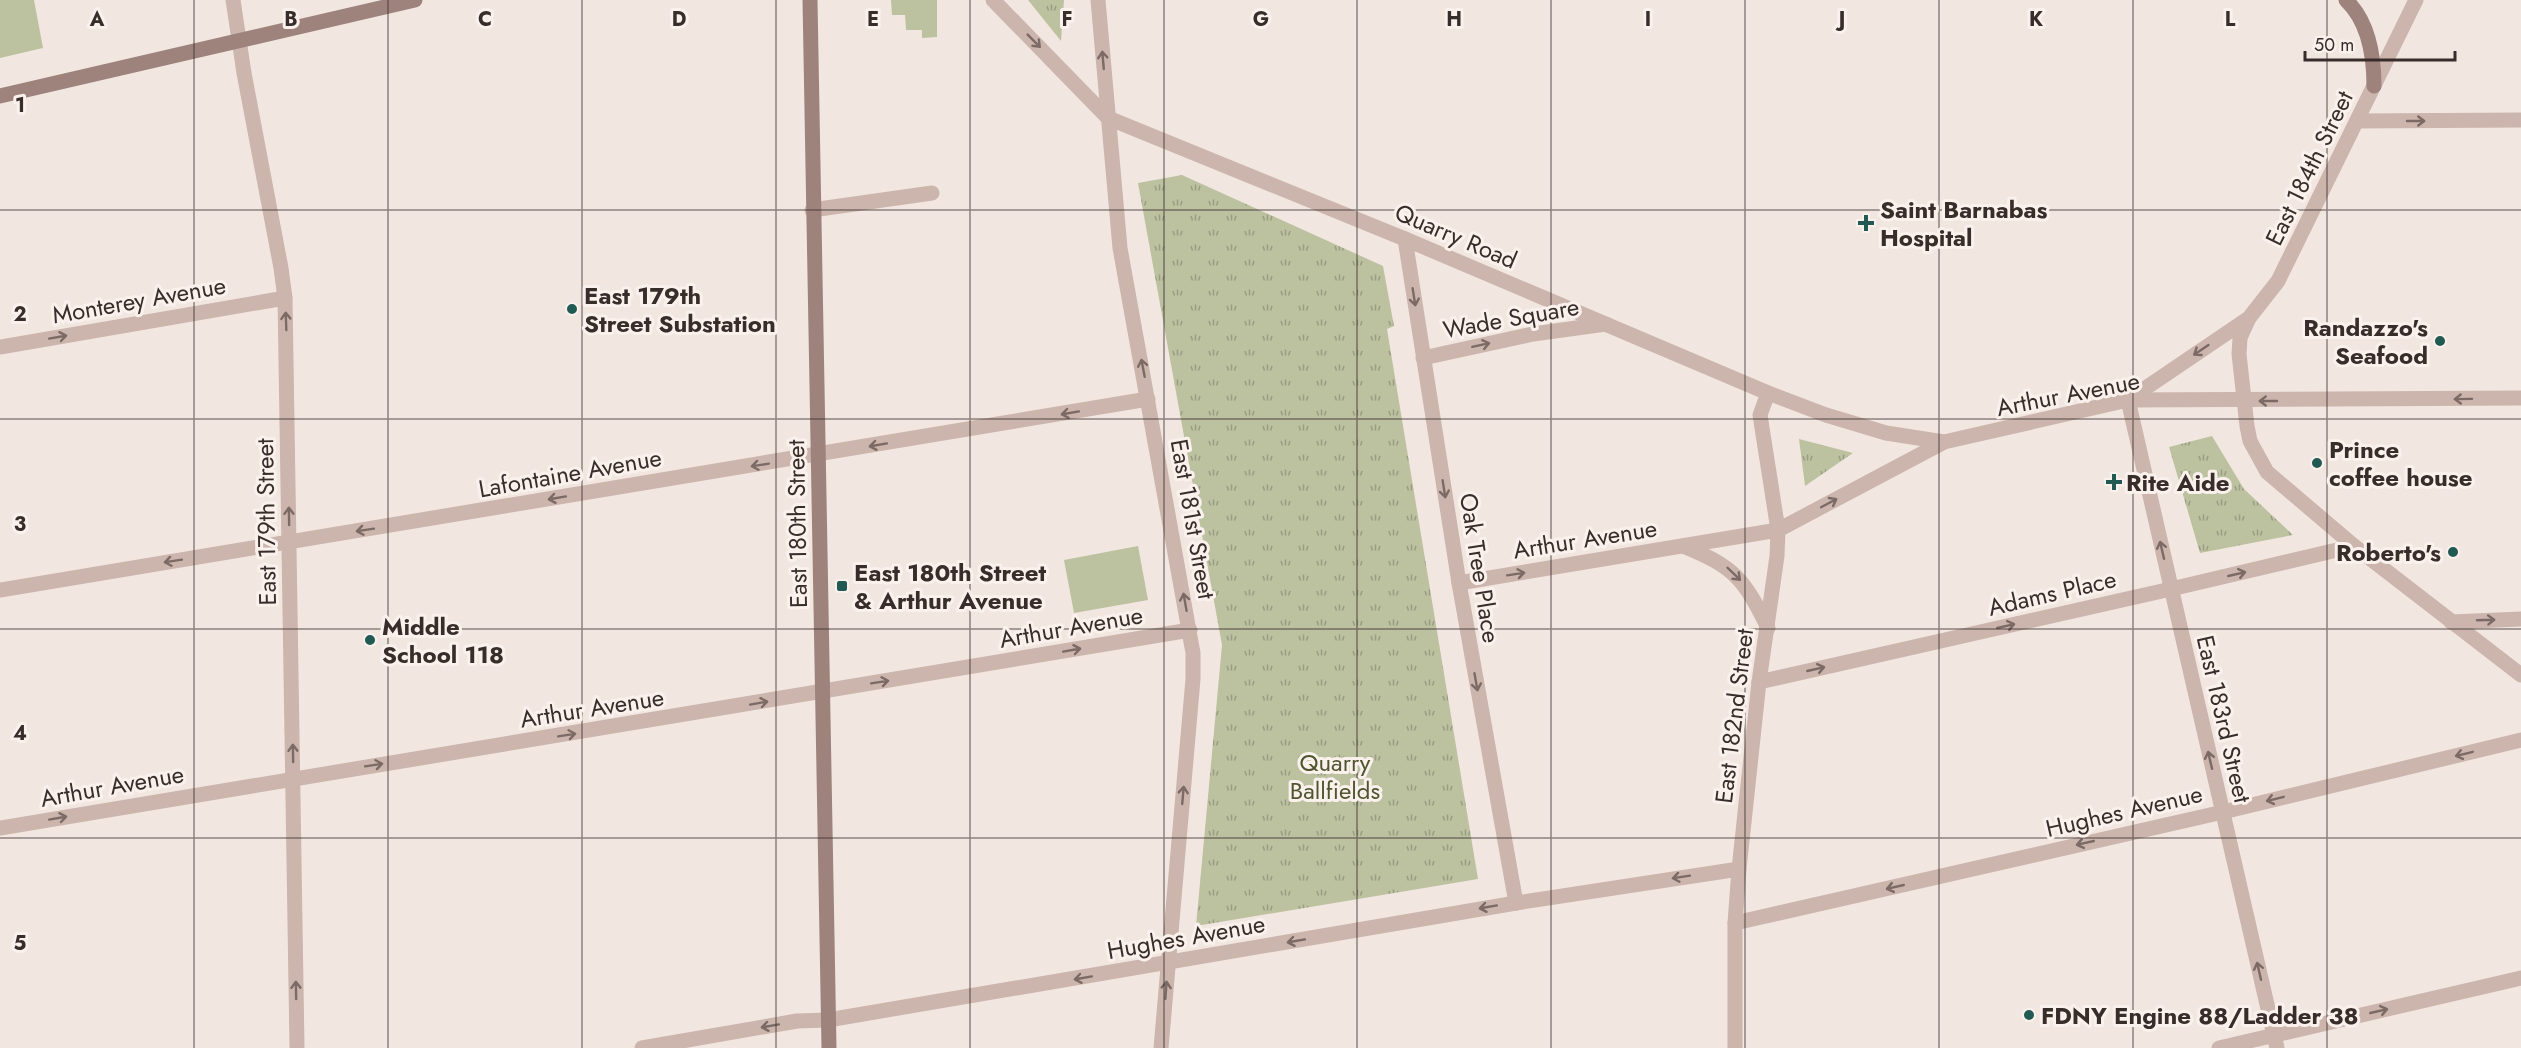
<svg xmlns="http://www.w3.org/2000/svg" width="2521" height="1048" font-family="Jost,sans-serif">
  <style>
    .grass { fill: #bcc1a0 }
    .park { fill: url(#park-tufts) }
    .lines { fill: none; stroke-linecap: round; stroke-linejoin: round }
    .minor { stroke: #cbb5ac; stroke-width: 15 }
    .secondary { stroke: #9e837d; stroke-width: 15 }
    .oneway { stroke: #7b6a65 }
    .grid { fill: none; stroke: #392d2b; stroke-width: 1.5; stroke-opacity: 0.55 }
    .poi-dot { fill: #215953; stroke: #faf1ed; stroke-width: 2 }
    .labels { text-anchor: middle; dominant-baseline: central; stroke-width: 6; stroke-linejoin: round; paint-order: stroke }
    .street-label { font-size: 24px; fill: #392d2b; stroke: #faf1ed }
    .poi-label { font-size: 24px; font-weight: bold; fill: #392d2b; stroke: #faf1ed; text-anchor: start }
    .park-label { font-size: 24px; fill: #4f562f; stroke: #faf1ed }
    .grid-label { font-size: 20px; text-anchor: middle; font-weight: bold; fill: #392d2b; stroke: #faf1ed; stroke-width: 6; stroke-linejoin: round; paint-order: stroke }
  </style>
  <defs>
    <pattern id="park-tufts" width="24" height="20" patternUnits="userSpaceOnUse" patternTransform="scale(1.5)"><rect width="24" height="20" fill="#bcc1a0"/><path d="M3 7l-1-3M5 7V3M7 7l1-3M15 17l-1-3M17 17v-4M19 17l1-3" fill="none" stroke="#9a9d83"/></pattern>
  </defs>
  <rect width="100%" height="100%" fill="#f2e7e0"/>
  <g class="grass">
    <polygon points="0,0 34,0 43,48 0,58"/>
    <polygon points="891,0 937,0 937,37 922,38 922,30 906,30 905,15 892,15"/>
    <polygon points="1138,546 1148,600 1074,613 1064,560"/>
  </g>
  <g class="park">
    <polygon points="1028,0 1064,0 1061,41"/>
    <polygon points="1182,175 1383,266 1394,326 1387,329 1478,879 1196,926 1222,645 1138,183"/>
    <polygon points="2212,436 2244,489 2293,535 2200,553 2169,447"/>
    <polygon points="1799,439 1853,453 1805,486"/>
  </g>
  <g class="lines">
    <g class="minor">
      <polyline points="233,0 244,73 281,268 285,298 297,1048"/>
      <polyline points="993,0 1108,118 1405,239 1768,393 1826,415 1886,433 1944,442"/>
      <polyline points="1098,0 1120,248 1193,653 1193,679 1161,1048"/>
      <polyline points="2357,121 2521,120"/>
      <polyline points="812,210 932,193"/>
      <polyline points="1405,239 1459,583 1516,903"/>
      <polyline points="2249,318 2240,338 2239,354 2247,426 2250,441 2267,472 2354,546 2521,675"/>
      <polyline points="0,347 285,298"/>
      <polyline points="1423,358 1533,334 1606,324"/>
      <polyline points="2128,400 2277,1048"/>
      <polyline points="2128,400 2249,318 2278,281 2416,0"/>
      <path d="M 1683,546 C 1735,567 1744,579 1768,628"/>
      <polyline points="1459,583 1778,530 1944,442 2128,400 2521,398"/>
      <polyline points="0,590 1148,399"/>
      <polyline points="2451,622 2521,619"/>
      <polyline points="1759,682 2171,589 2354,546"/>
      <polyline points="0,828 1190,630"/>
      <polyline points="1735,923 2223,812 2521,740"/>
      <polyline points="642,1048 797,1021 828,1020 1516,903 1739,869"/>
      <polyline points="1735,1048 1735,923 1739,869 1759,682 1777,556 1778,530 1760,415 1768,393"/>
      <polyline points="2219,1048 2521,978"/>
    </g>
    <g class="secondary">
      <polyline points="810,0 829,1048"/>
      <path d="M 2346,0 C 2369,22 2374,56 2374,86"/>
      <polyline points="0,96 415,0"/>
    </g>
  </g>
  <defs><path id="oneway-shaft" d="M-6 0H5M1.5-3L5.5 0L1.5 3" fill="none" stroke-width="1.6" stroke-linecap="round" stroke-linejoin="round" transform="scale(1.5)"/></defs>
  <g class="oneway">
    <use href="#oneway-shaft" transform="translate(1034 41) rotate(45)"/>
    <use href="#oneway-shaft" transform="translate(1103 60) rotate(-95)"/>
    <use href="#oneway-shaft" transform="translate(2416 121)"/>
    <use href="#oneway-shaft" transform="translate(1414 297) rotate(81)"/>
    <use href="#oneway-shaft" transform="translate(286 321) rotate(-92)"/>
    <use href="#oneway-shaft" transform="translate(58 337) rotate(-10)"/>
    <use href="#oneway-shaft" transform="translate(1481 345) rotate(-12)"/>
    <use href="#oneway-shaft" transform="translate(2201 350) rotate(146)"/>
    <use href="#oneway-shaft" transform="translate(1143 368) rotate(-101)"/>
    <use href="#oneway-shaft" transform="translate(2463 399) rotate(179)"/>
    <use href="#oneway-shaft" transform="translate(2268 401) rotate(180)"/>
    <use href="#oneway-shaft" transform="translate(1070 413) rotate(170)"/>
    <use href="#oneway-shaft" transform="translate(878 445) rotate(170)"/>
    <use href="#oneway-shaft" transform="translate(760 465) rotate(171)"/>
    <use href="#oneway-shaft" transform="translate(1444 489) rotate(81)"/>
    <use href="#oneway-shaft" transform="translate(557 498) rotate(170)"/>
    <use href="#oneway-shaft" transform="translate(1829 503) rotate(-28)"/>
    <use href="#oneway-shaft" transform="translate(289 516) rotate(-91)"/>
    <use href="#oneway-shaft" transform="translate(365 530) rotate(171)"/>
    <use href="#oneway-shaft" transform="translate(2162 550) rotate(-103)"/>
    <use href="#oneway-shaft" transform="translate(173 561) rotate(171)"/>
    <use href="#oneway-shaft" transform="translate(1516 574) rotate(-9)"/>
    <use href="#oneway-shaft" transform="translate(1734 574) rotate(44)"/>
    <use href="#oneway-shaft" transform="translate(2237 574) rotate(-13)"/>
    <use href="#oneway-shaft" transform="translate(1185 602) rotate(-100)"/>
    <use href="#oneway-shaft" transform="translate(2486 620) rotate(-2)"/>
    <use href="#oneway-shaft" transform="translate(2006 626) rotate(-13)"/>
    <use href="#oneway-shaft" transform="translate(1072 650) rotate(-10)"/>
    <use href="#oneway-shaft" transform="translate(1816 669) rotate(-13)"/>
    <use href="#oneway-shaft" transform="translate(880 682) rotate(-9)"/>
    <use href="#oneway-shaft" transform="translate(1476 682) rotate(80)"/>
    <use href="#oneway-shaft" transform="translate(759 703) rotate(-10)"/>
    <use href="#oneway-shaft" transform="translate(567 735) rotate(-9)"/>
    <use href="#oneway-shaft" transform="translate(293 753) rotate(-91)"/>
    <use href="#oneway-shaft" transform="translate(2464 754) rotate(166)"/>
    <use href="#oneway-shaft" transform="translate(2210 760) rotate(-103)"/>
    <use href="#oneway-shaft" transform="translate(374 765) rotate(-9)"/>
    <use href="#oneway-shaft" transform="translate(1183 795) rotate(-85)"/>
    <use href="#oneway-shaft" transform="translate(2275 799) rotate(166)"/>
    <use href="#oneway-shaft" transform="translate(58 818) rotate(-10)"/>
    <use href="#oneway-shaft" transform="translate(2085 843) rotate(167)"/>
    <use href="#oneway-shaft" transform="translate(1681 877) rotate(171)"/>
    <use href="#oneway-shaft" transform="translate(1895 887) rotate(167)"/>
    <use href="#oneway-shaft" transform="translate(1488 907) rotate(170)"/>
    <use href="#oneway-shaft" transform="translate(1296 941) rotate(170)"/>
    <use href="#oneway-shaft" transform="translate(2259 971) rotate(-103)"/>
    <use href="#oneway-shaft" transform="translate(1083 978) rotate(170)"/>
    <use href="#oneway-shaft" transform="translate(296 990) rotate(-91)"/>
    <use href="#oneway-shaft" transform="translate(1166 990) rotate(-86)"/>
    <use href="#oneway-shaft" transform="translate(2379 1011) rotate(-13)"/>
    <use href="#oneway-shaft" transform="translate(770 1026) rotate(170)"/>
  </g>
  <path class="grid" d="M 194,0 L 194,1048M 388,0 L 388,1048M 582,0 L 582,1048M 776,0 L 776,1048M 970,0 L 970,1048M 1164,0 L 1164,1048M 1357,0 L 1357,1048M 1551,0 L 1551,1048M 1745,0 L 1745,1048M 1939,0 L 1939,1048M 2133,0 L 2133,1048M 2327,0 L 2327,1048M 0,210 L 2521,210M 0,419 L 2521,419M 0,629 L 2521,629M 0,838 L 2521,838"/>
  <g class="poi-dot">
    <path d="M1863 214h6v6h6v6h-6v6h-6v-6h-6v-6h6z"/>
    <circle cx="572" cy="309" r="6"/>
    <circle cx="2440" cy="341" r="6"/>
    <circle cx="2317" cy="463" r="6"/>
    <path d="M2111 473h6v6h6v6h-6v6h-6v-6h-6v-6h6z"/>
    <circle cx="2453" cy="552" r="6"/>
    <rect x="836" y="580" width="12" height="12" rx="3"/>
    <circle cx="370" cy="640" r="6"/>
    <circle cx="2029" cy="1015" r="6"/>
  </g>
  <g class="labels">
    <g class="street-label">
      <text transform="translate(2309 168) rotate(-64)">East 184th Street</text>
      <text transform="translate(1456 236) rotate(23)">Quarry Road</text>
      <text transform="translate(139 300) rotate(-10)">Monterey Avenue</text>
      <text transform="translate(1511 318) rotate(-10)">Wade Square</text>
      <text transform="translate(2068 394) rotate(-11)">Arthur Avenue</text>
      <text transform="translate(570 473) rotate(-10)">Lafontaine Avenue</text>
      <text transform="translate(1193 519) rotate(80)">East 181st Street</text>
      <text transform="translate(266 522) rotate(-91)">East 179th Street</text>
      <text transform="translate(797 524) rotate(-91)">East 180th Street</text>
      <text transform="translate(1585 539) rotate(-9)">Arthur Avenue</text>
      <text transform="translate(1480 568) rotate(81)">Oak Tree Place</text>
      <text transform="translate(2052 593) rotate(-13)">Adams Place</text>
      <text transform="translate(1071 627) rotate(-10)">Arthur Avenue</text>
      <text transform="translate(592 708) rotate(-9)">Arthur Avenue</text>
      <text transform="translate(1734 716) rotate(-83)">East 182nd Street</text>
      <text transform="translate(2224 719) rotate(77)">East 183rd Street</text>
      <text transform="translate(112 786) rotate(-10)">Arthur Avenue</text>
      <text transform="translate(2124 811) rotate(-13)">Hughes Avenue</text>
      <text transform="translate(1186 937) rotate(-10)">Hughes Avenue</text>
    </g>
    <g class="poi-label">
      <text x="1880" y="209">Saint Barnabas<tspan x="1880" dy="28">Hospital</tspan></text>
      <text x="584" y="295">East 179th<tspan x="584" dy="28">Street Substation</tspan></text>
      <text x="2428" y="327" text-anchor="end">Randazzo's<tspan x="2428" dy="28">Seafood</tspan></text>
      <text x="2329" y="449">Prince<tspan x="2329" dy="28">coffee house</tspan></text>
      <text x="2126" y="482">Rite Aide</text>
      <text x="2441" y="552" text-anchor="end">Roberto's</text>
      <text x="854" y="572">East 180th Street<tspan x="854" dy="28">&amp; Arthur Avenue</tspan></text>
      <text x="382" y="626">Middle<tspan x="382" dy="28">School 118</tspan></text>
      <text x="2041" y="1015">FDNY Engine 88/Ladder 38</text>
    </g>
    <g class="park-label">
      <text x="1335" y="762">Quarry<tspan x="1335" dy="28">Ballfields</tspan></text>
    </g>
  </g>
  <g class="grid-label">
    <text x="97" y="26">A</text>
    <text x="291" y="26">B</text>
    <text x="485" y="26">C</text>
    <text x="679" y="26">D</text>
    <text x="873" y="26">E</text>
    <text x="1067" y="26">F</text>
    <text x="1261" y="26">G</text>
    <text x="1454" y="26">H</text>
    <text x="1648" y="26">I</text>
    <text x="1842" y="26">J</text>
    <text x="2036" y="26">K</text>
    <text x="2230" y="26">L</text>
    <text x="20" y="112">1</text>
    <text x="20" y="321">2</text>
    <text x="20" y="531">3</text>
    <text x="20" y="740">4</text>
    <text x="20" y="950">5</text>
  </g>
  <path d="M2305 51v9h150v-9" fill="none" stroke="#392d2b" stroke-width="3"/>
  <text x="2314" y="51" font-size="18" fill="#392d2b" stroke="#faf1ed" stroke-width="4.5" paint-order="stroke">50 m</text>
</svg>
